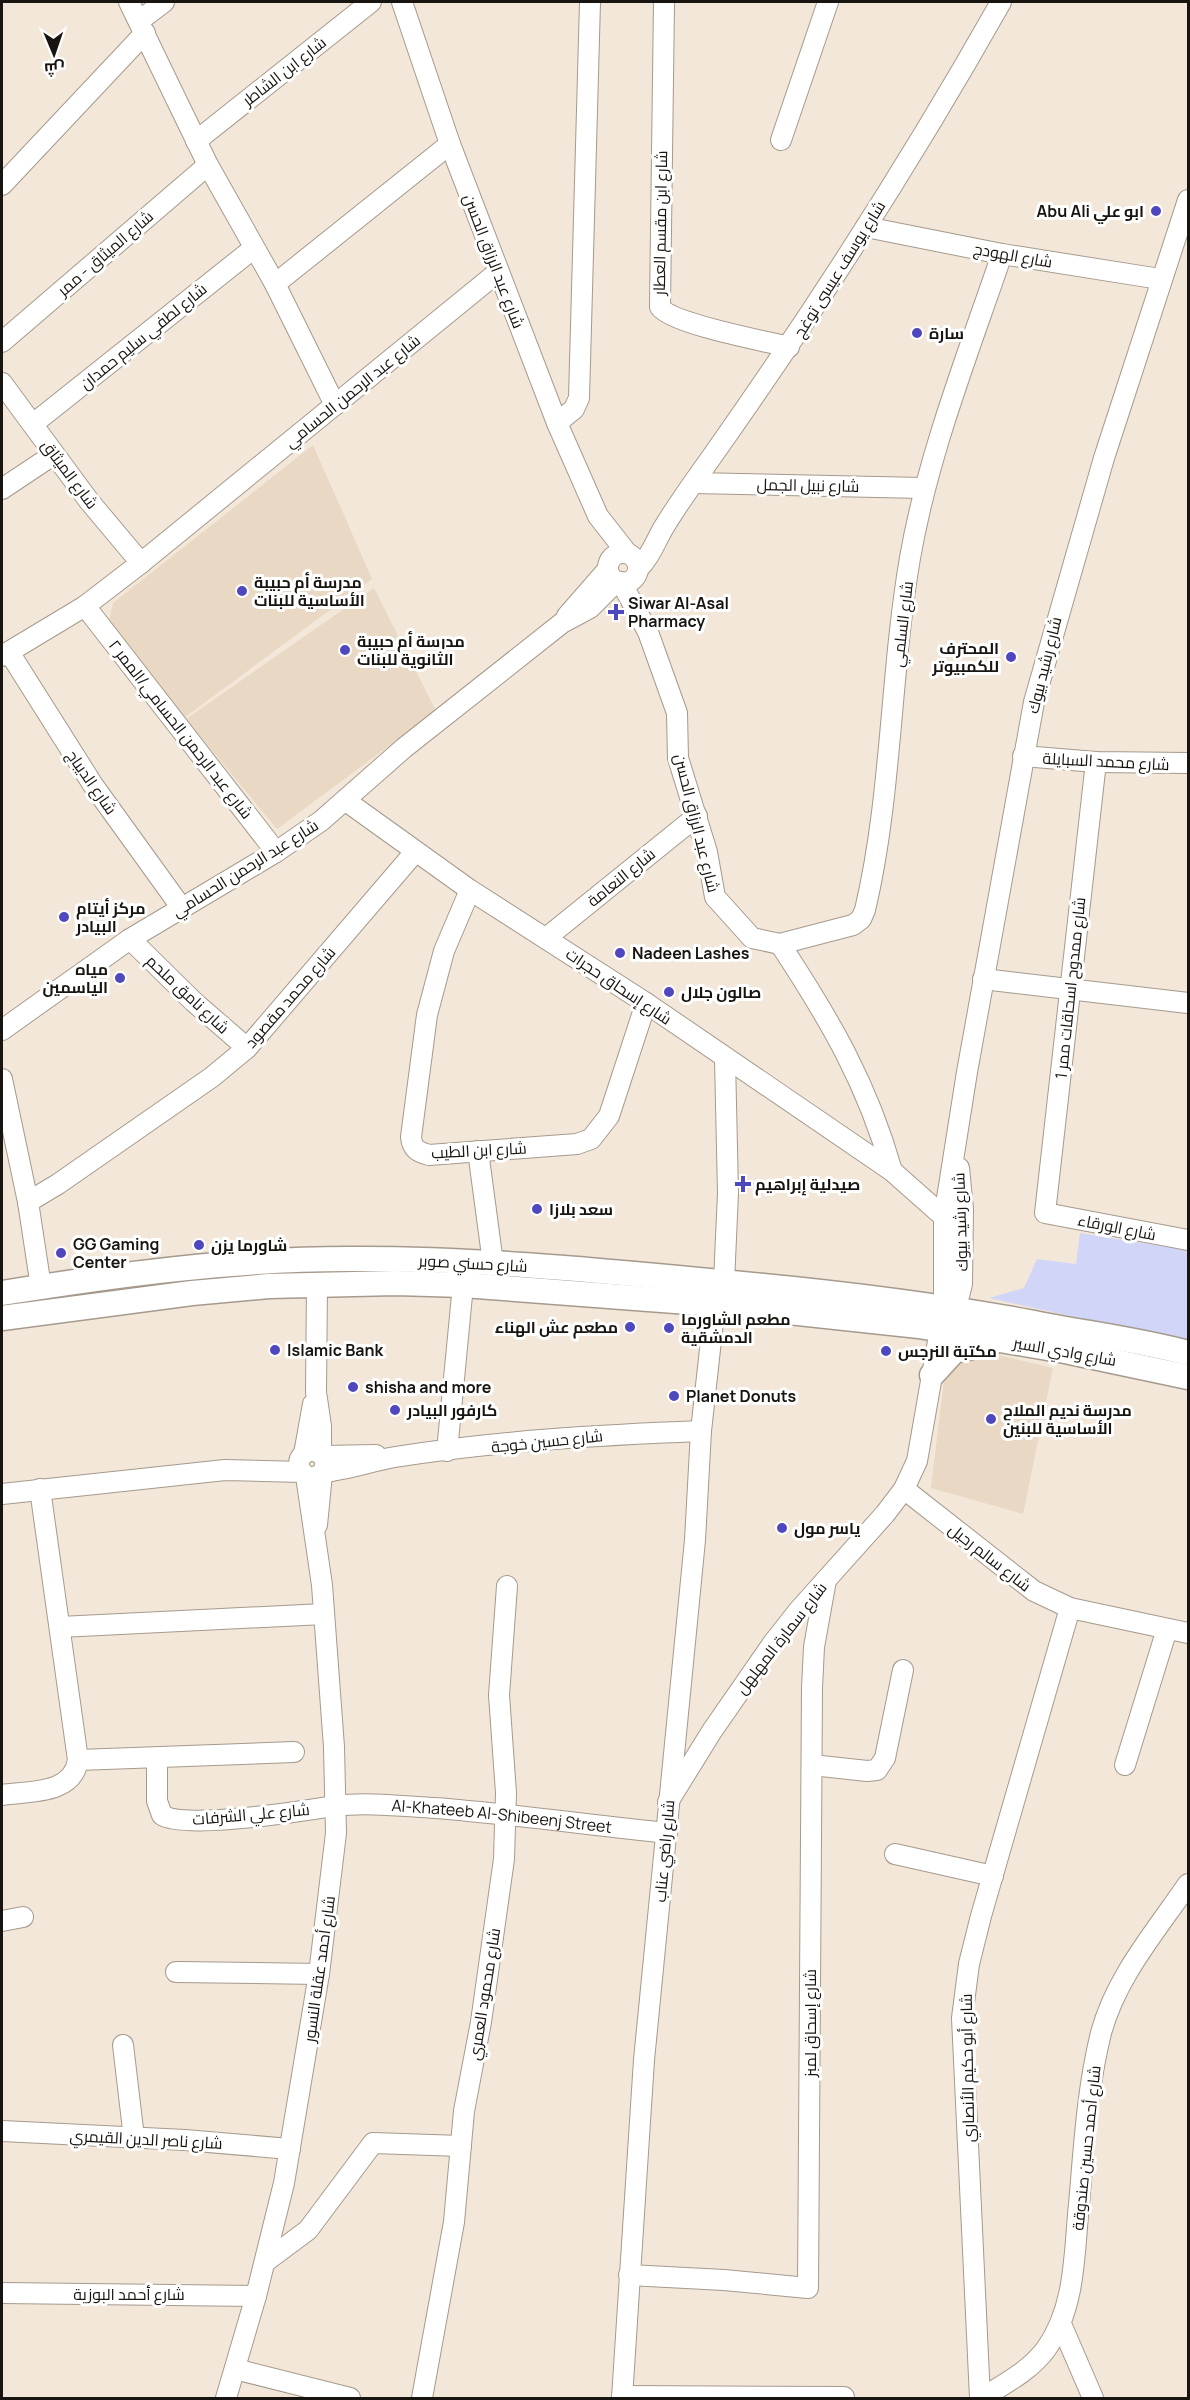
<svg xmlns="http://www.w3.org/2000/svg" width="1190" height="2400" font-family="Manrope,Cairo,sans-serif">
  <style>
    .built { fill: #e9d9c4 }
    .green { fill: #d1d5f8 }
    .lines { fill: none; stroke-linecap: round; stroke-linejoin: round }
    .minor-casing { stroke: #a59a8d; stroke-width: 22 }
    .major-casing { stroke: #a59a8d; stroke-width: 27 }
    .minor { stroke: #fff; stroke-width: 20 }
    .major { stroke: #fff; stroke-width: 24 }
    .poi-dot { fill: #4f47be; stroke: #fff; stroke-width: 2 }
    .labels { text-anchor: middle; dominant-baseline: central; stroke-width: 6; stroke-linejoin: round; paint-order: stroke }
    .street-label { font-size: 16px; fill: #18140f; stroke: #fff }
    .poi-label { font-size: 16px; font-weight: bold; fill: #18140f; stroke: #fff; text-anchor: start }
  </style>
  <rect width="100%" height="100%" fill="#f2e7d8"/>
  <g class="built">
    <polygon points="313,445 372,579 181,720 109,620 113,603"/>
    <polygon points="374,588 436,711 277,829 186,719"/>
    <polygon points="986,1352 1053,1368 1023,1514 931,1488 944,1380 954,1361"/>
  </g>
  <polygon class="green" points="1080,1233 1186,1250 1188,1260 1188,1342 989,1298 1024,1288 1037,1259 1076,1264"/>
  <g class="lines">
    <g class="minor-casing">
      <g id="minor">
        <polyline points="129,2 208,165 275,284 335,405"/>
        <polyline points="402,2 450,144 557,423 598,516 627,553"/>
        <path d="M 664,2 L 660,307 C 672,324 765,341 789,347"/>
        <polyline points="139,21 164,2"/>
        <polyline points="781,140 828,2"/>
        <polyline points="196,141 371,2"/>
        <polyline points="2,185 145,33"/>
        <polyline points="866,227 1002,254 1160,279"/>
        <polyline points="275,284 450,144"/>
        <polyline points="2,342 208,165"/>
        <polyline points="2,383 89,501 141,563"/>
        <polyline points="557,423 574,409 579,398 590,2"/>
        <polyline points="33,424 254,248"/>
        <polyline points="694,483 923,488"/>
        <polyline points="2,489 53,455"/>
        <circle cx="623" cy="568" r="15"/>
        <path d="M 638,569 C 651,556 655,542 664,527 C 679,502 696,479 713,455 C 816,309 913,158 1001,2"/>
        <path d="M 621,582 L 648,632 L 677,713 L 678,758 L 707,852 L 715,897 L 752,938 L 780,944 C 830,1020 867,1083 892,1171"/>
        <polyline points="85,606 276,852"/>
        <polyline points="567,616 608,569"/>
        <polyline points="9,652 93,785 181,907"/>
        <polyline points="2,656 85,606 141,563 498,272"/>
        <polyline points="1023,756 1096,762 1188,763"/>
        <polyline points="1096,762 1045,1213 1188,1240"/>
        <polyline points="346,801 470,890 646,1003 892,1171 944,1217"/>
        <path d="M 470,890 L 444,951 L 427,1015 L 411,1137 C 412,1149 418,1152 429,1155 L 577,1144 L 591,1139 L 609,1116 L 646,1003"/>
        <polyline points="546,938 697,816"/>
        <polyline points="130,939 194,1002 247,1048"/>
        <path d="M 780,944 L 853,925 L 861,919 L 865,910 C 892,796 890,674 910,558 C 928,454 968,354 1002,254"/>
        <polyline points="983,979 1188,1003"/>
        <polyline points="2,1030 130,939 276,852 321,821 404,748 562,623 590,608 617,581"/>
        <polyline points="2,1079 28,1202 41,1287"/>
        <polyline points="478,1151 493,1263"/>
        <polyline points="28,1202 58,1184 212,1077 247,1048 415,852"/>
        <polyline points="724,1282 728,1193 725,1059"/>
        <polyline points="317,1284 316,1392 321,1426 321,1454"/>
        <polyline points="944,1307 959,1296 962,1284 963,1209 959,1168"/>
        <polyline points="447,1451 463,1285"/>
        <circle cx="312" cy="1464" r="13"/>
        <polyline points="304,1454 313,1404"/>
        <polyline points="323,1456 376,1455"/>
        <path d="M 323,1472 C 348,1470 371,1461 395,1457 C 496,1441 599,1435 701,1431"/>
        <polyline points="904,1489 1034,1591 1070,1608 1188,1633"/>
        <polyline points="2,1494 225,1470 302,1472"/>
        <polyline points="317,1525 322,1474"/>
        <polyline points="60,1627 324,1614"/>
        <path id="s1" d="M 157,1758 L 157,1801 L 162,1815 C 184,1830 303,1811 334,1806 C 367,1802 401,1806 435,1808 C 512,1814 589,1825 667,1833"/>
        <polyline points="78,1760 294,1752"/>
        <polyline points="812,1765 867,1771 877,1770 885,1758 903,1670"/>
        <polyline points="1125,1765 1167,1629"/>
        <path d="M 2,1795 C 29,1791 73,1795 78,1760 L 40,1489"/>
        <polyline points="668,1802 712,1731 773,1643 799,1610 885,1514 904,1489 917,1461 944,1307 944,1217 967,1072 1034,702 1104,458 1188,200"/>
        <polyline points="895,1854 993,1876"/>
        <polyline points="2,1921 23,1917"/>
        <polyline points="176,1972 319,1974"/>
        <polyline points="123,2045 134,2138"/>
        <polyline points="2,2131 185,2140 290,2149"/>
        <polyline points="265,2262 308,2230 373,2143 461,2146"/>
        <polyline points="629,2275 724,2280 808,2288 812,1688 814,1647 826,1580"/>
        <polyline points="2,2293 256,2296"/>
        <polyline points="1061,2324 1093,2398"/>
        <polyline points="235,2369 350,2398"/>
        <polyline points="622,2396 844,2397"/>
        <polyline points="226,2398 256,2296 284,2183 319,1974 336,1833 334,1747 322,1585 306,1476"/>
        <polyline points="422,2398 454,2222 464,2111 481,2022 504,1859 506,1793 499,1695 507,1586"/>
        <polyline points="622,2398 644,2060 695,1540 701,1431 715,1304"/>
        <polyline points="980,2398 962,2018 969,1964 981,1916 1070,1608"/>
        <path d="M 982,2398 C 1004,2384 1030,2371 1046,2349 C 1076,2307 1074,2253 1079,2204 C 1084,2147 1087,2089 1101,2033 C 1116,1977 1156,1931 1188,1884"/>
      </g>
    </g>
    <g class="major-casing">
      <g id="major">
        <path d="M 2,1293 C 115,1275 233,1259 348,1259 C 476,1258 604,1271 732,1283 C 832,1292 931,1304 1029,1322 C 1083,1333 1136,1339 1188,1353"/>
        <polyline points="2,1318 192,1293 269,1286 396,1283 463,1285 715,1304 919,1326 1065,1351 1188,1377"/>
        <polyline points="932,1375 954,1351 993,1342"/>
      </g>
    </g>
    <use href="#minor" class="minor"/>
    <use href="#major" class="major"/>
  </g>
  <g class="poi-dot">
    <circle cx="1156" cy="211" r="6"/>
    <circle cx="917" cy="333" r="6"/>
    <circle cx="242" cy="591" r="6"/>
    <path d="M613 603h6v6h6v6h-6v6h-6v-6h-6v-6h6z"/>
    <circle cx="345" cy="650" r="6"/>
    <circle cx="1011" cy="657" r="6"/>
    <circle cx="64" cy="917" r="6"/>
    <circle cx="620" cy="953" r="6"/>
    <circle cx="120" cy="978" r="6"/>
    <circle cx="669" cy="992" r="6"/>
    <path d="M740 1175h6v6h6v6h-6v6h-6v-6h-6v-6h6z"/>
    <circle cx="537" cy="1209" r="6"/>
    <circle cx="199" cy="1245" r="6"/>
    <circle cx="61" cy="1253" r="6"/>
    <circle cx="630" cy="1327" r="6"/>
    <circle cx="669" cy="1328" r="6"/>
    <circle cx="275" cy="1350" r="6"/>
    <circle cx="886" cy="1351" r="6"/>
    <circle cx="353" cy="1387" r="6"/>
    <circle cx="674" cy="1396" r="6"/>
    <circle cx="395" cy="1410" r="6"/>
    <circle cx="991" cy="1419" r="6"/>
    <circle cx="782" cy="1528" r="6"/>
  </g>
  <g class="labels">
    <g class="street-label">
      <text transform="translate(284 71) rotate(-38)">شارع ابن الشاطر</text>
      <text transform="translate(660 223) rotate(-89)">شارع ابن مقسم العطار</text>
      <text transform="translate(105 253) rotate(-41)">شارع الميثاق - ممر</text>
      <text transform="translate(1013 255) rotate(10)">شارع الهودج</text>
      <text transform="translate(494 261) rotate(69)">شارع عبد الرزاق الحسن</text>
      <text transform="translate(839 269) rotate(-58)">شارع يوسف عيسى توغج</text>
      <text transform="translate(143 336) rotate(-39)">شارع لطفي سليم حمدان</text>
      <text transform="translate(352 391) rotate(-39)">شارع عبد الرحمن الحسامي</text>
      <text transform="translate(70 474) rotate(53)">شارع الميثاق</text>
      <text transform="translate(808 485) rotate(1)">شارع نبيل الجمل</text>
      <text transform="translate(902 624) rotate(-83)">شارع السلمي</text>
      <text transform="translate(1044 665) rotate(-76)">شارع رشيد بيوك</text>
      <text transform="translate(181 729) rotate(52)">شارع عبد الرحمن الحسامي/الممر ٢</text>
      <text transform="translate(1106 761) rotate(3)">شارع محمد السبايلة</text>
      <text transform="translate(92 782) rotate(55)">شارع الديباج</text>
      <text transform="translate(697 823) rotate(76)">شارع عبد الرزاق الحسن</text>
      <text transform="translate(245 868) rotate(-32)">شارع عبد الرحمن الحسامي</text>
      <text transform="translate(621 877) rotate(-39)">شارع النعامة</text>
      <text transform="translate(619 986) rotate(34)">شارع إسحاق حجرات</text>
      <text transform="translate(1070 988) rotate(-84)">شارع ممدوح اسحاقات ممر 1</text>
      <text transform="translate(188 994) rotate(43)">شارع نامق ملحم</text>
      <text transform="translate(290 997) rotate(-49)">شارع محمد مقصود</text>
      <text transform="translate(479 1150) rotate(-3)">شارع ابن الطيب</text>
      <text transform="translate(960 1222) rotate(-92)">شارع رشيد بيوك</text>
      <text transform="translate(1117 1227) rotate(11)">شارع الورقاء</text>
      <text transform="translate(473 1263) rotate(3)">شارع حسني صوبر</text>
      <text transform="translate(1065 1351) rotate(10)">شارع وادي السير</text>
      <text transform="translate(547 1441) rotate(-6)">شارع حسين خوجة</text>
      <text transform="translate(990 1557) rotate(38)">شارع سالم رحيل</text>
      <text transform="translate(781 1638) rotate(-52)">شارع سمارة المهلهل</text>
      <text transform="translate(251 1814) rotate(-5)">شارع علي الشرفات</text>
      <text stroke="none"><textPath href="#s1" startOffset="400">Al-Khateeb Al-Shibeenj Street</textPath></text>
      <text transform="translate(664 1851) rotate(-85)">شارع راضي عناب</text>
      <text transform="translate(319 1969) rotate(-82)">شارع أحمد عقلة النسور</text>
      <text transform="translate(484 1994) rotate(-81)">شارع محمود العمري</text>
      <text transform="translate(810 2023) rotate(-90)">شارع إسحاق لمبز</text>
      <text transform="translate(967 2068) rotate(-91)">شارع أبو حكيم الأنصاري</text>
      <text transform="translate(146 2139) rotate(3)">شارع ناصر الدين القيمري</text>
      <text transform="translate(1086 2148) rotate(-84)">شارع أحمد حسين صندوقة</text>
      <text x="129" y="2294">شارع أحمد البوزية</text>
    </g>
    <g class="poi-label">
      <text x="1144" y="211" text-anchor="end">Abu Ali ابو علي</text>
      <text x="929" y="333">سارة</text>
      <text x="254" y="582">مدرسة أم حبيبة<tspan x="254" dy="18">الأساسية للبنات</tspan></text>
      <text x="628" y="603">Siwar Al-Asal<tspan x="628" dy="18">Pharmacy</tspan></text>
      <text x="357" y="641">مدرسة أم حبيبة<tspan x="357" dy="18">الثانوية للبنات</tspan></text>
      <text x="999" y="648" text-anchor="end">المحترف<tspan x="999" dy="18">للكمبيوتر</tspan></text>
      <text x="76" y="908">مركز أيتام<tspan x="76" dy="18">البيادر</tspan></text>
      <text x="632" y="953">Nadeen Lashes</text>
      <text x="108" y="969" text-anchor="end">مياه<tspan x="108" dy="18">الياسمين</tspan></text>
      <text x="681" y="992">صالون جلال</text>
      <text x="755" y="1184">صيدلية إبراهيم</text>
      <text x="549" y="1209">سعد بلازا</text>
      <text x="73" y="1244">GG Gaming<tspan x="73" dy="18">Center</tspan></text>
      <text x="211" y="1245">شاورما يزن</text>
      <text x="681" y="1319">مطعم الشاورما<tspan x="681" dy="18">الدمشقية</tspan></text>
      <text x="618" y="1327" text-anchor="end">مطعم عش الهناء</text>
      <text x="287" y="1350">Islamic Bank</text>
      <text x="898" y="1351">مكتبة النرجس</text>
      <text x="365" y="1387">shisha and more</text>
      <text x="686" y="1396">Planet Donuts</text>
      <text x="407" y="1410">كارفور البيادر</text>
      <text x="1003" y="1410">مدرسة نديم الملاح<tspan x="1003" dy="18">الأساسية للبنين</tspan></text>
      <text x="794" y="1528">ياسر مول</text>
    </g>
  </g>
  <rect width="1190" height="2400" fill="none" stroke="#18140f" stroke-width="6"/>
  <g transform="translate(54 54) rotate(178)" stroke="#ffffff" stroke-width="4.5" paint-order="stroke">
  <path d="M0-4.5L10 22L0 15L-10 22Z" fill="#18140f"/>
  <text y="-9" font-size="16" font-weight="bold" text-anchor="middle" fill="#18140f">ش</text>
  </g>
</svg>
